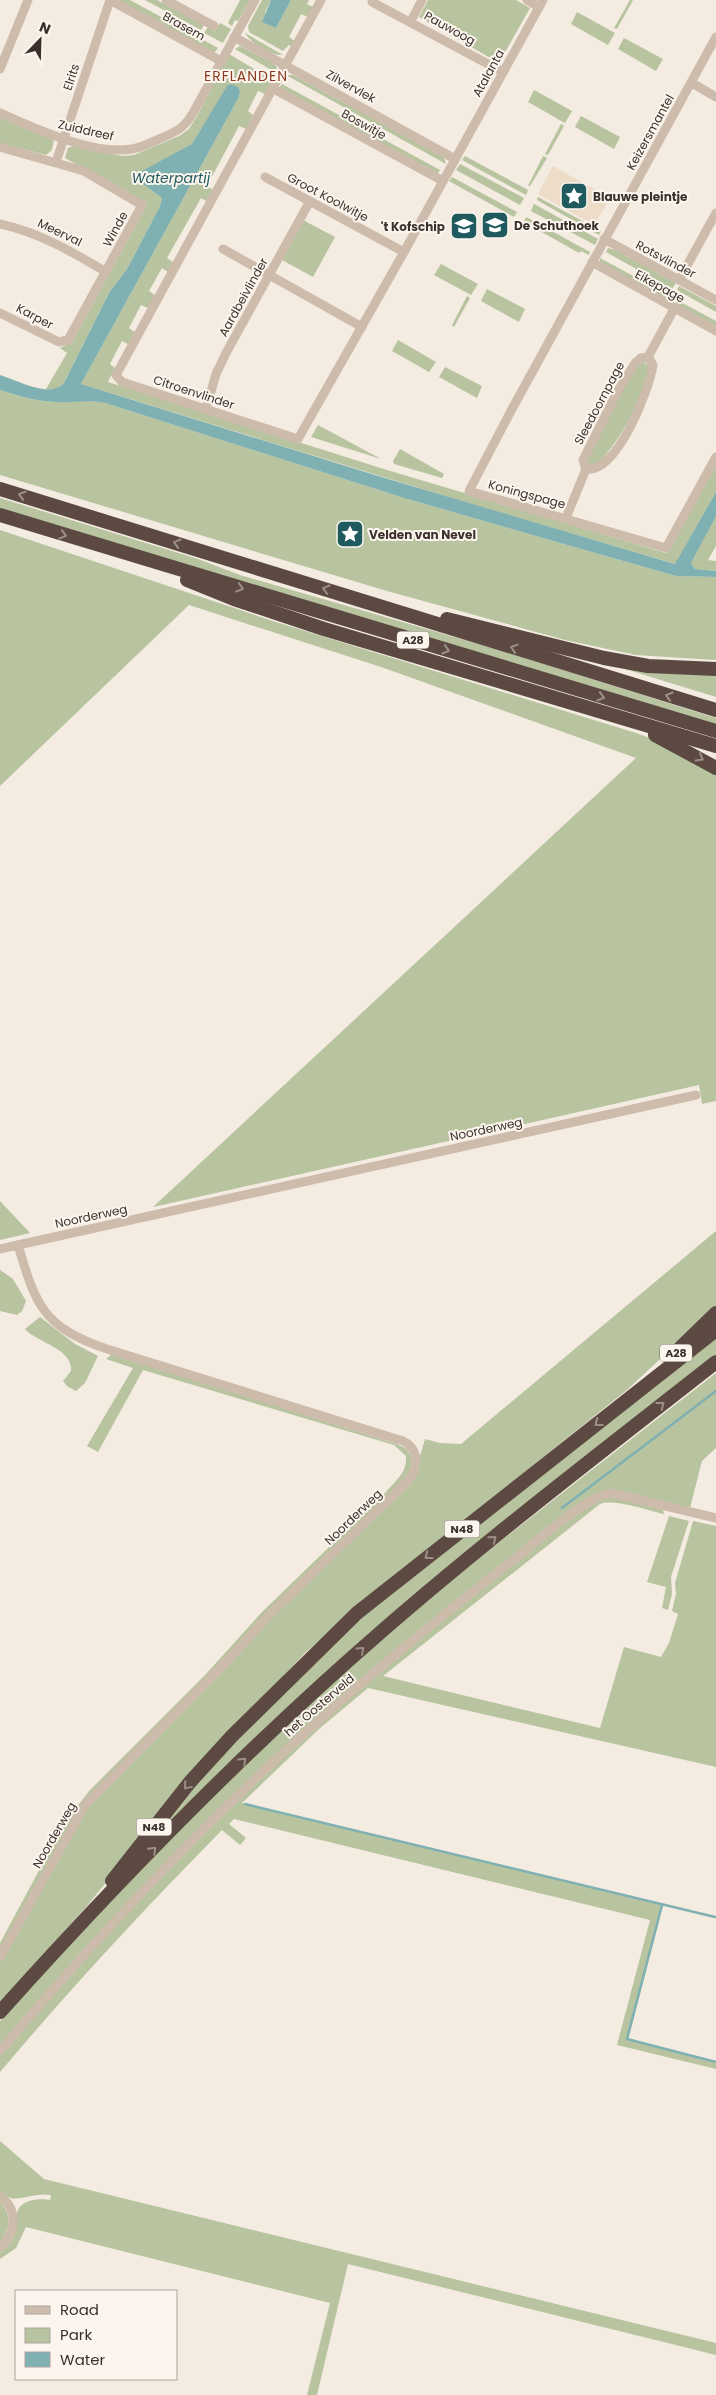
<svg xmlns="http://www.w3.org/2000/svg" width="716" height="2395" font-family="Poppins,sans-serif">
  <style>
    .green { fill: #b8c4a0 }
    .plaza { fill: #ecdcc8 }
    .water { fill: #7fb0b2 }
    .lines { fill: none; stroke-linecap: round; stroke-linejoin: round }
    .stream { stroke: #7fb0b2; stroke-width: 2.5 }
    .minor { stroke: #cdbbac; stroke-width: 9 }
    .highway { stroke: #5c4a42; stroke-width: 14 }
    .oneway { stroke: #9c8e87 }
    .labels { text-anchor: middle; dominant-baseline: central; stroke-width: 4; stroke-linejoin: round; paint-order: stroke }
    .shield { fill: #fbf5ee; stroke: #756b66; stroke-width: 1 }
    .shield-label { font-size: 11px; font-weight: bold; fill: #3b302b }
    .street-label { font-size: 12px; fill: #3b302b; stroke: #fbf5ee }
    .poi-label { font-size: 12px; font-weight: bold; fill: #3b302b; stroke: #fbf5ee; text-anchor: start }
    .neighbourhood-label { font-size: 14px; letter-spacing: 1px; fill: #8c3b22; stroke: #fbf5ee }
    .water-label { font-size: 14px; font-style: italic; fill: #1f5a5e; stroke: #fbf5ee }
  </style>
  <rect width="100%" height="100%" fill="#f4ebe1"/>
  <g class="green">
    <polygon points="116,0 130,0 218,48 215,52 212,52"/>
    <polygon points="145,0 157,0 204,25 201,30"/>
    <polygon points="240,0 250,0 238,21 235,20 232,26 228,23"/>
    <polygon points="262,0 271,0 265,12 276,28 291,0 309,0 307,4 313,7 308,17 301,14 289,37 295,41 291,46 289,45 283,51 249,32 248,26"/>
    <polygon points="428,0 516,0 530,8 499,63 419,17"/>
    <polygon points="630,0 633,0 617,29 614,28"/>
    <polygon points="577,12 615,33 608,45 571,24"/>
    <polygon points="220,23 231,29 223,43 204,33 208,27 215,31"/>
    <path d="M 245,33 L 283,55 C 272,56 250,43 245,33 Z"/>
    <polygon points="624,38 663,59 656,71 618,49"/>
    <polygon points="240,46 273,63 277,67 275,72 235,49"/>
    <polygon points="229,54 273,80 265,94 258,91 248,111 253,115 246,129 239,126 207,186 213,190 206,201 201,198 167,258 173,262 168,272 162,268 149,291 155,295 148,308 141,305 129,328 135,332 128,344 122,341 110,364 115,368 108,382 387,470 666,553 716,466 716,492 676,564 501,513 81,384 239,97 240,91 231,84 227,87 192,144 139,181 162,198 160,206 127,269 110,291 64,383 56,390 46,389 67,353 60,348 72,342 147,205 65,158 68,148 74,146 122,156 134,155 179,136 189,129 197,116"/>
    <polygon points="286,75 293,75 444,157 446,164"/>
    <polygon points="282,84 440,170 437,174 279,88"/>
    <polygon points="534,90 572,111 565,123 528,102"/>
    <polygon points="581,116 620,137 614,149 575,127"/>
    <polygon points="0,117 54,140 52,150 46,155 0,143"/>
    <polygon points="561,124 564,126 548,155 545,154"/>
    <polygon points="465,156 528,190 526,195 462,160"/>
    <polygon points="543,156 547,158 530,186 528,186"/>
    <polygon points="460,164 524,198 520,205 456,170"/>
    <polygon points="452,177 517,212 514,217 449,181"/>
    <polygon points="538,197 601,231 599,235 537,200"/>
    <polygon points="534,204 598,239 595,245 531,211"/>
    <polygon points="526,217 590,252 589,255 581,251 579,253 524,222"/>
    <polygon points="303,220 335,237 313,277 282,260"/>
    <polygon points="608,248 615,250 676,283 672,289 606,252"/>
    <polygon points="600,258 674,298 670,302 600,264"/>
    <polygon points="441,264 478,284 471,295 434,275"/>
    <polygon points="679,286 716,306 716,312 677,290"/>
    <polygon points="487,289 525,309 519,322 481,301"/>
    <polygon points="467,296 470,298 454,327 452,325"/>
    <polygon points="677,300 716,321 716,327 675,304"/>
    <polygon points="398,340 436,362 429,372 392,351"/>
    <path d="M 644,362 L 649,366 C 640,404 623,436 597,465 L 588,465 L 587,460 L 611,410 L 638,364 Z"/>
    <polygon points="445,367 482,386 477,398 439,377"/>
    <path d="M 0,390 C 18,396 38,402 58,402 C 75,402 88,399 105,403 L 404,498 L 574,547 L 676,576 L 716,577 L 716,660 L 636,655 L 565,640 L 387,591 L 0,475 Z"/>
    <polygon points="318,425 381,459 311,437"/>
    <polygon points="400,449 444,474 442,478 394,464 393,461"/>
    <polygon points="0,498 198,559 240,575 506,652 716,718 716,724 0,510"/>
    <polygon points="716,515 716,546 708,560 716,561 716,571 695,569 691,563"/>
    <polygon points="0,530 276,622 636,733 685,751 716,775 716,1101 702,1104 699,1085 153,1207 636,758 381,667 189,605 0,786"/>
    <polygon points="589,658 716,673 716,697"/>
    <polygon points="0,1201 30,1233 0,1240"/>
    <polygon points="716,1231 716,1307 628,1389 367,1599 306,1652 208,1756 87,1906 0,2003 0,1962 85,1809 268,1619 414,1476 425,1439 440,1443 461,1444"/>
    <polygon points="0,1270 13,1279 26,1301 22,1311 17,1315 0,1311"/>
    <path d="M 40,1317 L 75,1344 L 98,1356 L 85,1383 L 76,1391 L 67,1386 L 63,1381 L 71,1371 C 73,1348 37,1343 25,1329 Z"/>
    <polygon points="716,1333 716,1355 542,1493 141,1857 187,1791 357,1620"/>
    <path d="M 112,1354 L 397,1444 L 407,1449 L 412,1459 L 409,1475 L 103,1782 L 0,1952 L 0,1943 L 65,1822 L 90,1790 L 206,1674 L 262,1612 L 387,1491 C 397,1479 407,1473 406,1456 L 394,1445 L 143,1370 L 98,1452 L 87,1446 L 133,1368 L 106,1359 Z"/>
    <polygon points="716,1373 716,1448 702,1461 690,1508 595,1495 251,1778 0,2046 0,2021 133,1875 292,1719 434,1593"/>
    <path d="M 608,1496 L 663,1510 L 664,1514 C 649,1511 614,1498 600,1504 L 383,1676 L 600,1728 L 624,1647 L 661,1657 L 669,1643 L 678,1614 L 672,1611 L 676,1594 L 675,1583 L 693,1521 L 716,1526 L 716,1767 L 368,1688 L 319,1729 L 242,1803 L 663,1905 L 628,2040 L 716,2061 L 716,2069 L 617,2045 L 650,1920 L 234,1819 L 229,1824 L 246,1838 L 240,1845 L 222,1830 C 145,1908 71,1988 0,2072 L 0,2054 L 127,1910 L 262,1776 L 386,1666 L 559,1527 L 597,1500 Z"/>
    <polygon points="669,1516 689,1521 671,1577 672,1594 668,1610 662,1608 666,1587 647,1582"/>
    <path d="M 0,2141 L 44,2179 L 716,2343 L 716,2355 L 348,2264 L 317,2395 L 307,2395 L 330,2303 L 26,2227 L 16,2248 L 0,2259 L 0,2252 C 18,2240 15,2232 17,2214 C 19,2199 40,2198 50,2200 L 51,2195 C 36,2192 19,2201 11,2198 C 7,2197 4,2194 0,2192 Z"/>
    <path d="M 0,2201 C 12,2216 11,2227 0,2242 Z"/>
  </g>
  <polygon class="plaza" points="553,166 610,198 594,225 538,194"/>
  <g class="water">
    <polygon points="271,0 291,0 276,28 262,22"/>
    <path d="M 231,84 L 238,87 L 240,91 L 239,97 L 81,384 L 375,475 L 675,564 L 716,492 L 716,516 L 691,563 L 695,569 L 716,571 L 716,577 L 676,576 L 574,547 L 404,498 L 105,403 C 88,399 75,403 58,402 C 38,402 19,396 0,390 L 0,375 C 17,380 50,399 64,383 L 110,291 L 127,269 L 160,206 L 162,198 L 139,181 L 142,171 L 192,144 L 227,86 Z"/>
  </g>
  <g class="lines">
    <g class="stream">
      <polyline points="562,1508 716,1391"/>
      <polyline points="245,1804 715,1917"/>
      <polyline points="662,1905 627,2039 716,2062"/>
    </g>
    <g class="minor">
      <polyline points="110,0 221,61"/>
      <polyline points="166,0 214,26"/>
      <polyline points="321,0 116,375 122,382 298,439 404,252 543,0"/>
      <polyline points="527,0 539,7"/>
      <polyline points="372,2 503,72"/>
      <polyline points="411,21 422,0"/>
      <polyline points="234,37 455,159"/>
      <polyline points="716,37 512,409 469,491 666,548 716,457"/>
      <polyline points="0,69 28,0"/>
      <polyline points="692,83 716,97"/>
      <polyline points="272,88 443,181"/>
      <path d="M 0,113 C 35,128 93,156 132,149 C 141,148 149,143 157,140 C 175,132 183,130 193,113 L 255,0"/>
      <polyline points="0,147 84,171 142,205 68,340 59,342 0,313"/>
      <polyline points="56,162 110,0"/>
      <polyline points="265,177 404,252"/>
      <path d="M 0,224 C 40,233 71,251 106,272"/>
      <polyline points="604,239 716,300"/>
      <polyline points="223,249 362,327"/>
      <polyline points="592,262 716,331"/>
      <polyline points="679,280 716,213"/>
      <polyline points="206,409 216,374 226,353 310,201"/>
      <path d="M 586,469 C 617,474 649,390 653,365 L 648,357"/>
      <polyline points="566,518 586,469 583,460 616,394 635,363 641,358 648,357 674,309"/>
      <polyline points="18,1245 696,1095"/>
      <path d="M 0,1249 L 18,1245 C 36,1306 43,1327 107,1349 L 403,1441 C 421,1450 418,1470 406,1483 L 267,1617 L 232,1656 L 85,1805 L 0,1957"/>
      <path d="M 0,2051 C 81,1956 164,1865 254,1780 C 336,1702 423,1630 512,1561 C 534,1544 586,1496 611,1493 L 716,1518"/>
      <path d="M 0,2196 C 18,2209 17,2233 0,2247"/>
    </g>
    <g class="highway">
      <polyline points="0,489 716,710"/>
      <polyline points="0,515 716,731"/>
      <polyline points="187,580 234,599 324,629 716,746"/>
      <polyline points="447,619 604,658 648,666 716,669"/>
      <polyline points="655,735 716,768"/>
      <polyline points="680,1348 716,1313"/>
      <polyline points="112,1881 190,1782 232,1736 357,1613 716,1330"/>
      <path d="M 0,2012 C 120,1878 246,1749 382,1631 C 490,1537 604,1450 716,1362"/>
    </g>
  </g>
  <defs><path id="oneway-chevron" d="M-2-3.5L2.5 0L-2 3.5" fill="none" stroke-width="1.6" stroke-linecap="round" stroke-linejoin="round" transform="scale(1.25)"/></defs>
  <g class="oneway">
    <use href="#oneway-chevron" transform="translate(22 495) rotate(-163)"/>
    <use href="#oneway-chevron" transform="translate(63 535) rotate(17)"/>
    <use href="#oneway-chevron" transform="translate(177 543) rotate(-163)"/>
    <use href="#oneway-chevron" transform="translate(240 588) rotate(17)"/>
    <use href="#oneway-chevron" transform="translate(326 589) rotate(-163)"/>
    <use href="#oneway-chevron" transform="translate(514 648) rotate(-162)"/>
    <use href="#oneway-chevron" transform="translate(446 650) rotate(17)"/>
    <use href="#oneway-chevron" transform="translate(669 696) rotate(-163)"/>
    <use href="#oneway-chevron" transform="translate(601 697) rotate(17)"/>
    <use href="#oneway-chevron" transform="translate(700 758) rotate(30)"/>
    <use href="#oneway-chevron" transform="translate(661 1405) rotate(-38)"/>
    <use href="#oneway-chevron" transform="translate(598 1423) rotate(142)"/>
    <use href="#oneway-chevron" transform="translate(493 1539) rotate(-39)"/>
    <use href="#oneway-chevron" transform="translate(428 1556) rotate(142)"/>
    <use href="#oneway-chevron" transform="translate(361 1650) rotate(-42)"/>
    <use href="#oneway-chevron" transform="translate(243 1761) rotate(-44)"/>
    <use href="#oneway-chevron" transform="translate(187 1786) rotate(130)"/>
    <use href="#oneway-chevron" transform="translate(153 1850) rotate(-45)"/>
  </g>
  <defs>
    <g id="sight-square" transform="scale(1.4375)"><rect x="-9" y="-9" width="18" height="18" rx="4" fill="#1f5a5e" stroke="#fbf5ee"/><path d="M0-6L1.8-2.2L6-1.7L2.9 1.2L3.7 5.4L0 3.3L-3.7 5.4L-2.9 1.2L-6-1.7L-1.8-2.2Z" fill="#fff"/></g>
    <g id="school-square" transform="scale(1.4375)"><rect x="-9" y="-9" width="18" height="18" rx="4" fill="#1f5a5e" stroke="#fbf5ee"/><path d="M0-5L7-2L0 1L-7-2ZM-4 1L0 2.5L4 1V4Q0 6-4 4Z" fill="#fff"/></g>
  </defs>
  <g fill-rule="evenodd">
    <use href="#sight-square" x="574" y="196"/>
    <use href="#school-square" x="495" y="225"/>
    <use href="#school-square" x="464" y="226"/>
    <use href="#sight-square" x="350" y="534"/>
  </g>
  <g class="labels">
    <g class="shield">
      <rect x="397" y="631.5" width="32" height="17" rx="4"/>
      <rect x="660" y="1344.5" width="32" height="17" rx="4"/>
      <rect x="444.5" y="1520.5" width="35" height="17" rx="4"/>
      <rect x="136.5" y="1818.5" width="35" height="17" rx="4"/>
    </g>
    <g class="shield-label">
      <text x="413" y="640">A28</text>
      <text x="676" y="1353">A28</text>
      <text x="462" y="1529">N48</text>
      <text x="154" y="1827">N48</text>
    </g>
    <g class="street-label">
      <text transform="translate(184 26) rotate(29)">Brasem</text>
      <text transform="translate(450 28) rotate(29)">Pauwoog</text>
      <text transform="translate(488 73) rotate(-61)">Atalanta</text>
      <text transform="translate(71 77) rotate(-72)">Elrits</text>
      <text transform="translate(351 86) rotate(29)">Zilvervlek</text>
      <text transform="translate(364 124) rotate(29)">Boswitje</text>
      <text transform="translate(86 130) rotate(13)">Zuiddreef</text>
      <text transform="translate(650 132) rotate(-61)">Keizersmantel</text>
      <text transform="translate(328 197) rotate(28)">Groot Koolwitje</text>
      <text transform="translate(115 229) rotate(-61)">Winde</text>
      <text transform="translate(60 232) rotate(26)">Meerval</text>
      <text transform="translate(666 259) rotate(28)">Rotsvlinder</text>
      <text transform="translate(660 286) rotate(29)">Eikepage</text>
      <text transform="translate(243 297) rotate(-61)">Aardbeivlinder</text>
      <text transform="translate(35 316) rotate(28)">Karper</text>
      <text transform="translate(194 392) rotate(18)">Citroenvlinder</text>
      <text transform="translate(599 403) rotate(-62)">Sleedoornpage</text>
      <text transform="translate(527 494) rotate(15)">Koningspage</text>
      <text transform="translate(486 1129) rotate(-12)">Noorderweg</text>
      <text transform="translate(91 1216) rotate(-12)">Noorderweg</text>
      <text transform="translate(353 1517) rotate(-44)">Noorderweg</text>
      <text transform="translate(319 1705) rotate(-41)">het Oosterveld</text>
      <text transform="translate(54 1835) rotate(-60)">Noorderweg</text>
    </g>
    <g class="poi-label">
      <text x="593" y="196">Blauwe pleintje</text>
      <text x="514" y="225">De Schuthoek</text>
      <text x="445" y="226" text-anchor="end">'t Kofschip</text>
      <text x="369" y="534">Velden van Nevel</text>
    </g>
    <g class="neighbourhood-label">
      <text x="246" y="76">ERFLANDEN</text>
    </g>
    <g class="water-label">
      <text x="171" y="178">Waterpartij</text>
    </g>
  </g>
  <rect x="15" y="2290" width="162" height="90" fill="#fbf5ee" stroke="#aea6a0"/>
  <rect x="25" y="2306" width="25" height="8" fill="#cdbbac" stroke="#aea6a0"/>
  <text x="60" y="2315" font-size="15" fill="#3b302b">Road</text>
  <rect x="25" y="2328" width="25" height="15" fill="#b8c4a0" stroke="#aea6a0"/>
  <text x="60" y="2340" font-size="15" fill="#3b302b">Park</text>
  <rect x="25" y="2352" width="25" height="15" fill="#7fb0b2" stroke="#aea6a0"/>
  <text x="60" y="2365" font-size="15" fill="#3b302b">Water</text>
  <g transform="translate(40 40) rotate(23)" stroke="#fbf5ee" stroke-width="4" paint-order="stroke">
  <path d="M0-4L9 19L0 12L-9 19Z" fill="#3b302b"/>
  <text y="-8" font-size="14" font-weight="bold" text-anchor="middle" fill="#3b302b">N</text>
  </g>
</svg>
